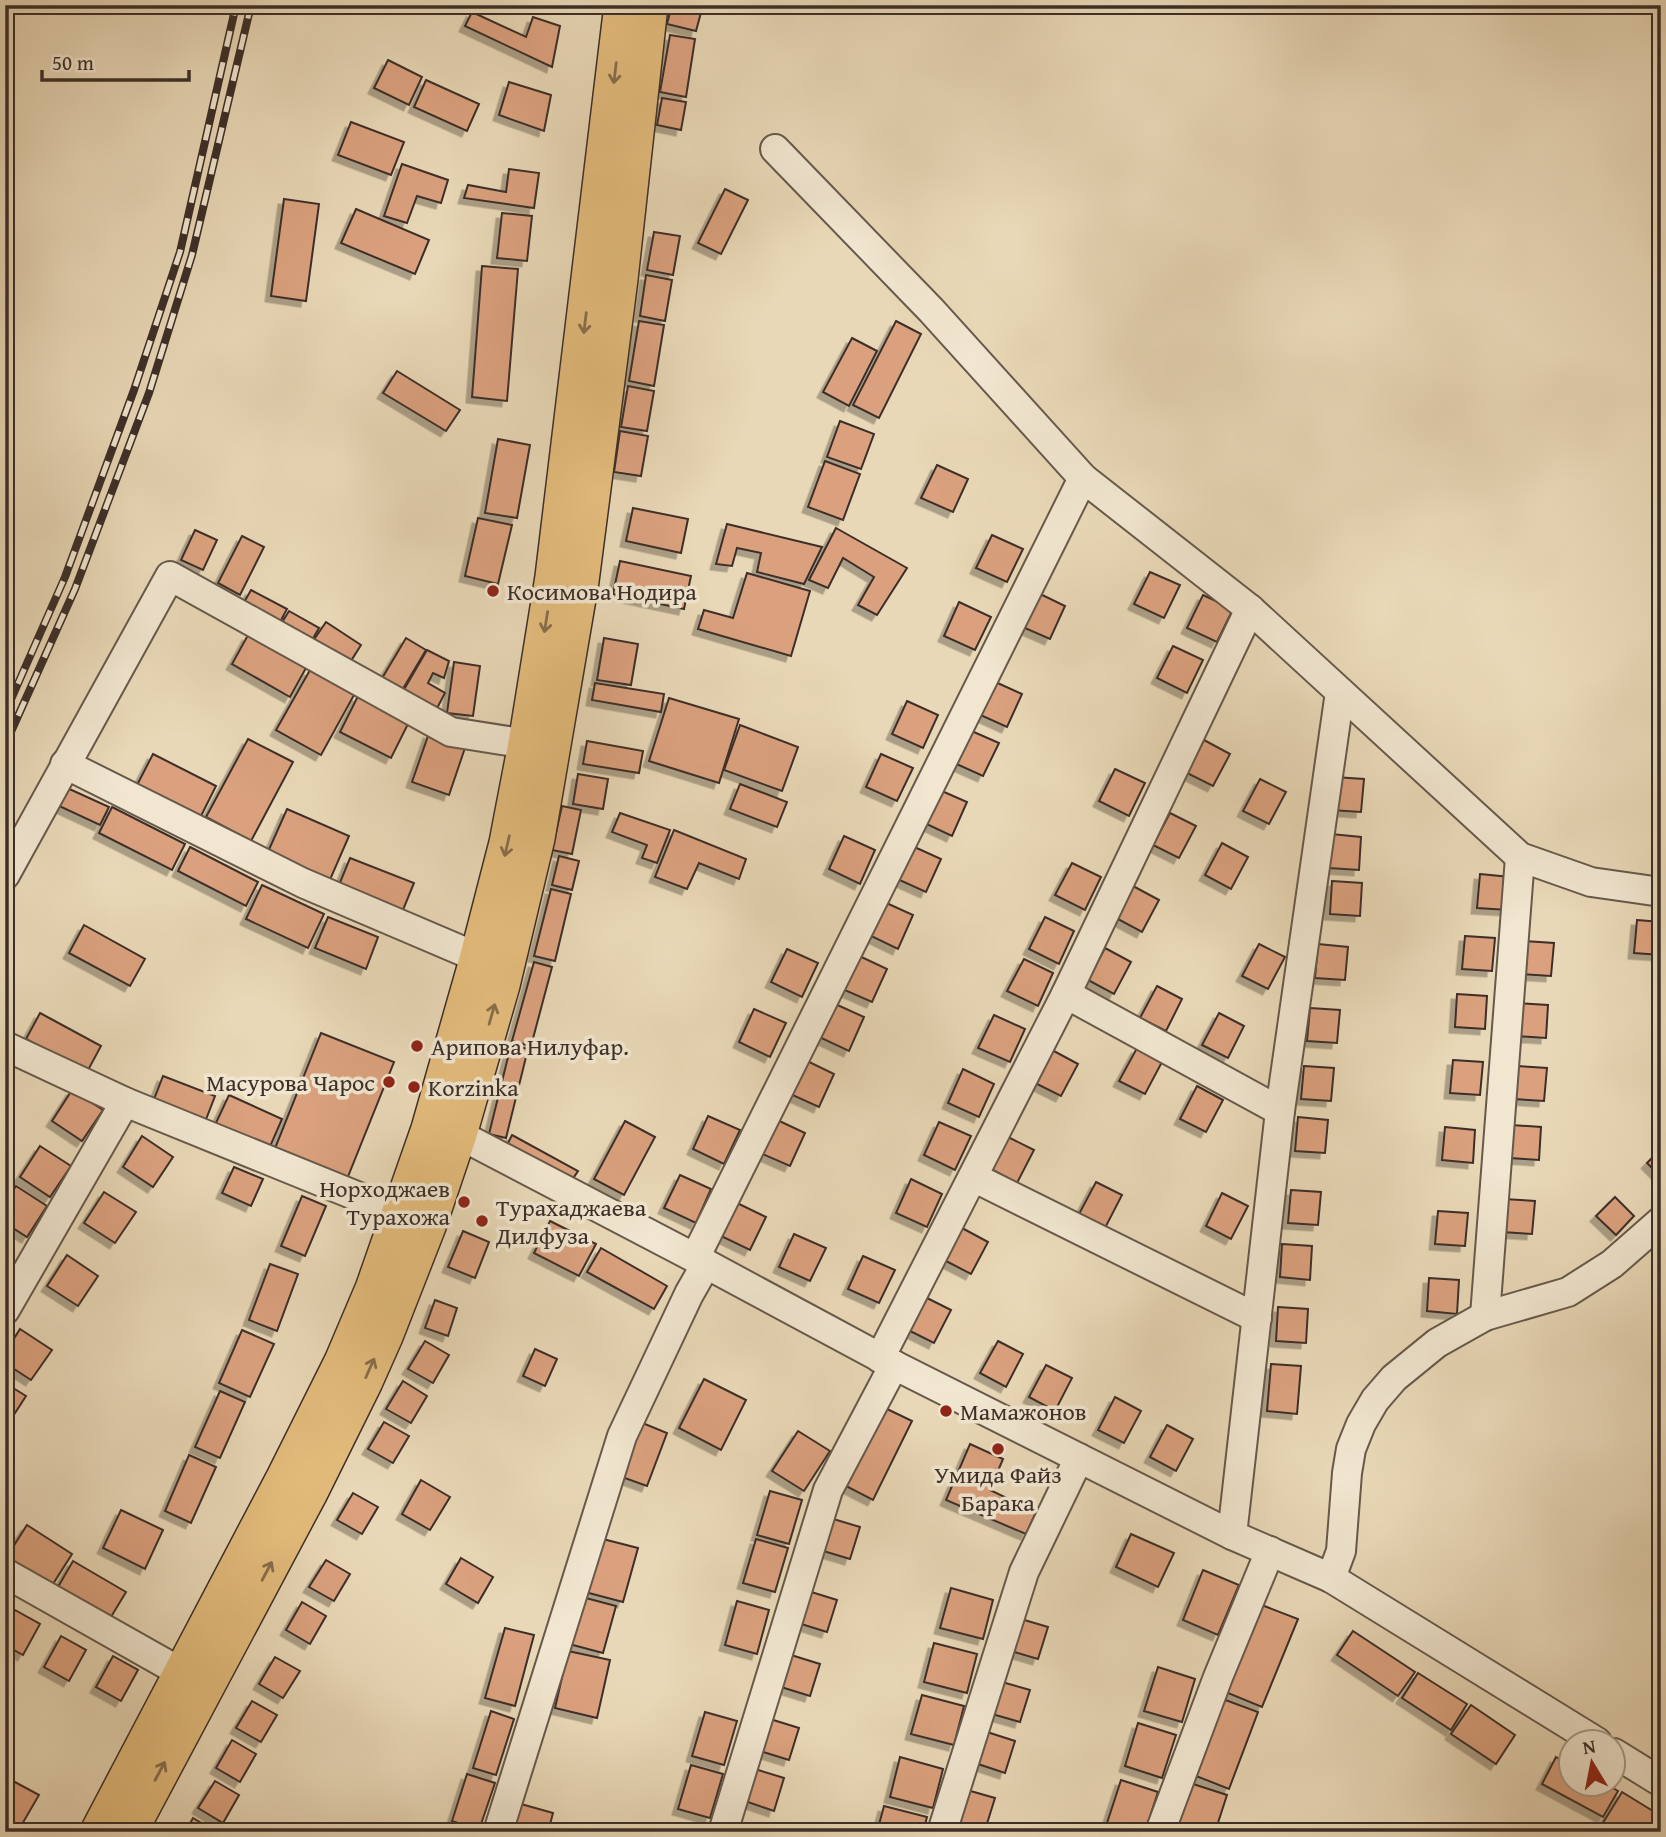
<svg xmlns="http://www.w3.org/2000/svg" width="1666" height="1837" font-family="'Gentium Book Plus',serif">
  <style>
    .building { fill: #dba17e; stroke: #3c2f29; stroke-width: 2; filter: url(#shadow) }
    .lines { fill: none; stroke-linecap: round; stroke-linejoin: round }
    .minor-casing { stroke: #67594c; stroke-width: 32 }
    .major-casing { stroke: #3c2f29; stroke-width: 40 }
    .minor { stroke: #f1e6d0; stroke-width: 28 }
    .major { stroke: #e4bc7c; stroke-width: 37 }
    .rail-casing { stroke: #3c2f29; stroke-width: 8 }
    .rail { stroke: #f1e6d0; stroke-width: 5; stroke-dasharray: 16; stroke-linecap: butt }
    .oneway { stroke: #886e4e }
    .poi-dot { fill: #8f2418; stroke: #f1e6d0; stroke-width: 2.5 }
    .labels { text-anchor: middle; dominant-baseline: central; stroke-width: 7; stroke-linejoin: round; paint-order: stroke }
    .poi-label { font-size: 24px; fill: #3c2f29; stroke: #f1e6d0; text-anchor: start }
  </style>
  <defs>
    <filter id="shadow"><feDropShadow dx="-5.5" dy="5.5" stdDeviation="0" flood-color="#0004"/></filter>
  </defs>
  <rect width="100%" height="100%" fill="#e9d8b7"/>
  <filter id="stains"><feTurbulence type="fractalNoise" baseFrequency=".00286" numOctaves="4"/><feColorMatrix values="0 0 0 0 .2 0 0 0 0 .09 0 0 0 0 .02 0 0 0 .5 -.17"/></filter>
  <radialGradient id="worn" r=".72"><stop offset=".6" stop-color="#630" stop-opacity="0"/><stop offset="1" stop-color="#630" stop-opacity=".3"/></radialGradient>
  <g class="building">
    <polygon points="672,5 703,5 696,31 667,24"/>
    <polygon points="472,12 526,37 533,17 560,26 552,67 465,26"/>
    <polygon points="670,35 695,39 686,97 660,92"/>
    <polygon points="388,60 422,77 409,105 374,88"/>
    <polygon points="426,80 479,104 467,131 414,107"/>
    <polygon points="509,82 551,95 544,131 499,115"/>
    <polygon points="662,98 686,102 681,130 657,125"/>
    <polygon points="351,122 404,142 391,175 338,155"/>
    <polygon points="402,164 448,180 441,203 417,196 407,223 384,216"/>
    <polygon points="509,169 539,173 534,208 464,198 468,185 506,192"/>
    <polygon points="725,189 748,200 721,254 698,243"/>
    <polygon points="284,199 319,204 306,301 271,296"/>
    <polygon points="356,209 429,240 415,274 341,243"/>
    <polygon points="502,213 532,216 527,261 497,258"/>
    <polygon points="654,232 680,236 673,275 647,270"/>
    <polygon points="482,266 518,269 507,401 472,397"/>
    <polygon points="646,275 672,280 665,321 640,316"/>
    <polygon points="639,321 664,325 654,386 629,381"/>
    <polygon points="896,321 921,334 879,418 853,405"/>
    <polygon points="852,338 877,351 849,406 823,392"/>
    <polygon points="397,371 460,410 446,431 383,393"/>
    <polygon points="628,386 654,391 647,431 621,427"/>
    <polygon points="840,421 874,434 861,469 827,457"/>
    <polygon points="620,431 648,436 641,476 614,472"/>
    <polygon points="498,439 530,445 517,518 485,513"/>
    <polygon points="825,461 860,474 843,520 808,507"/>
    <polygon points="937,465 968,479 953,512 921,498"/>
    <polygon points="633,508 688,519 681,553 626,541"/>
    <polygon points="478,518 512,525 498,584 465,576"/>
    <polygon points="727,524 822,547 804,584 757,572 761,553 737,548 732,566 716,564"/>
    <polygon points="836,528 907,568 877,615 858,605 874,577 843,558 828,588 809,580"/>
    <polygon points="195,530 217,540 203,570 181,560"/>
    <polygon points="992,535 1023,549 1007,582 976,568"/>
    <polygon points="242,536 264,547 240,595 218,583"/>
    <polygon points="620,561 691,576 684,609 613,594"/>
    <polygon points="1150,572 1180,585 1164,618 1134,604"/>
    <polygon points="747,573 810,591 791,656 698,629 704,610 733,618"/>
    <polygon points="251,590 287,609 279,624 243,604"/>
    <polygon points="1034,591 1065,606 1050,639 1018,625"/>
    <polygon points="1203,595 1233,609 1217,642 1187,628"/>
    <polygon points="959,602 991,617 975,650 944,636"/>
    <polygon points="289,611 319,628 311,642 281,624"/>
    <polygon points="326,622 361,645 349,664 313,641"/>
    <polygon points="248,635 306,668 290,697 232,664"/>
    <polygon points="406,638 426,650 401,692 381,680"/>
    <polygon points="604,638 638,644 631,685 597,680"/>
    <polygon points="1173,646 1203,660 1187,693 1157,678"/>
    <polygon points="427,650 449,661 444,678 433,673 428,683 445,693 435,712 402,693"/>
    <polygon points="454,662 480,666 473,716 447,713"/>
    <polygon points="310,670 354,695 321,755 276,730"/>
    <polygon points="991,680 1022,694 1007,727 976,713"/>
    <polygon points="595,683 664,694 661,712 592,700"/>
    <polygon points="358,696 409,722 391,758 340,732"/>
    <polygon points="669,698 739,719 719,783 649,761"/>
    <polygon points="907,701 938,715 923,748 892,734"/>
    <polygon points="740,725 798,747 782,791 724,770"/>
    <polygon points="967,729 999,743 983,776 952,762"/>
    <polygon points="429,733 466,745 449,795 412,782"/>
    <polygon points="248,739 293,762 251,841 206,817"/>
    <polygon points="1204,740 1230,754 1213,786 1187,773"/>
    <polygon points="587,741 643,751 639,773 583,764"/>
    <polygon points="153,754 216,786 200,818 137,785"/>
    <polygon points="881,754 913,768 897,801 866,787"/>
    <polygon points="1115,769 1145,783 1129,816 1099,801"/>
    <polygon points="578,774 608,779 603,809 573,804"/>
    <polygon points="1334,777 1364,779 1361,812 1331,810"/>
    <polygon points="1260,779 1286,792 1269,824 1243,811"/>
    <polygon points="740,784 787,802 777,827 730,809"/>
    <polygon points="65,787 109,807 100,825 57,805"/>
    <polygon points="935,788 967,802 952,836 920,821"/>
    <polygon points="562,806 581,810 572,854 552,850"/>
    <polygon points="112,807 185,844 172,870 99,833"/>
    <polygon points="287,809 349,836 329,882 267,854"/>
    <polygon points="620,813 670,830 657,863 642,858 647,845 612,832"/>
    <polygon points="1170,813 1196,826 1179,858 1153,845"/>
    <polygon points="674,830 746,859 739,879 699,863 687,889 655,877"/>
    <polygon points="1331,834 1361,837 1359,870 1329,868"/>
    <polygon points="844,836 875,850 860,884 829,869"/>
    <polygon points="1222,843 1248,857 1231,889 1205,875"/>
    <polygon points="910,845 941,859 926,892 895,878"/>
    <polygon points="190,847 258,882 246,906 178,871"/>
    <polygon points="559,856 579,861 572,890 552,885"/>
    <polygon points="350,858 414,883 403,910 339,885"/>
    <polygon points="1072,863 1101,877 1085,910 1055,895"/>
    <polygon points="1480,874 1510,877 1508,910 1477,908"/>
    <polygon points="1332,881 1362,883 1360,916 1330,914"/>
    <polygon points="262,885 324,914 308,948 246,919"/>
    <polygon points="1133,886 1159,900 1142,932 1116,918"/>
    <polygon points="551,889 571,894 555,961 534,956"/>
    <polygon points="882,901 913,915 898,949 867,934"/>
    <polygon points="328,917 378,937 366,969 315,948"/>
    <polygon points="1045,917 1074,931 1059,964 1029,949"/>
    <polygon points="1637,920 1661,922 1661,955 1634,953"/>
    <polygon points="84,925 145,959 130,986 69,953"/>
    <polygon points="1465,936 1495,938 1492,971 1462,969"/>
    <polygon points="1524,941 1554,943 1551,976 1521,974"/>
    <polygon points="1259,944 1285,957 1268,989 1242,976"/>
    <polygon points="1318,944 1348,947 1345,980 1315,978"/>
    <polygon points="1105,948 1131,962 1114,994 1088,980"/>
    <polygon points="787,949 818,963 802,997 771,982"/>
    <polygon points="855,954 887,969 872,1002 840,988"/>
    <polygon points="1024,959 1053,973 1038,1006 1007,991"/>
    <polygon points="534,962 552,967 531,1046 512,1041"/>
    <polygon points="1157,986 1182,999 1166,1031 1140,1018"/>
    <polygon points="1457,994 1487,996 1485,1029 1455,1027"/>
    <polygon points="833,1003 864,1017 849,1051 817,1036"/>
    <polygon points="1518,1003 1548,1005 1546,1038 1516,1036"/>
    <polygon points="1310,1008 1340,1010 1337,1043 1307,1041"/>
    <polygon points="754,1009 786,1023 770,1057 739,1042"/>
    <polygon points="40,1013 101,1046 87,1072 26,1039"/>
    <polygon points="1219,1013 1244,1026 1228,1058 1202,1045"/>
    <polygon points="994,1015 1025,1029 1010,1062 978,1048"/>
    <polygon points="321,1033 394,1062 347,1179 274,1151"/>
    <polygon points="511,1045 528,1049 506,1138 489,1134"/>
    <polygon points="1137,1048 1162,1062 1145,1094 1119,1081"/>
    <polygon points="1052,1050 1078,1064 1061,1096 1035,1083"/>
    <polygon points="803,1059 834,1074 819,1107 788,1093"/>
    <polygon points="1453,1060 1483,1062 1480,1095 1450,1093"/>
    <polygon points="1304,1066 1334,1068 1331,1101 1301,1099"/>
    <polygon points="1517,1066 1547,1068 1544,1101 1514,1099"/>
    <polygon points="963,1069 994,1084 979,1117 948,1103"/>
    <polygon points="163,1076 215,1096 205,1122 153,1102"/>
    <polygon points="1197,1086 1223,1100 1206,1132 1180,1119"/>
    <polygon points="72,1090 103,1110 82,1141 52,1121"/>
    <polygon points="229,1095 282,1119 269,1149 215,1125"/>
    <polygon points="708,1116 740,1130 724,1164 693,1149"/>
    <polygon points="1298,1117 1328,1120 1325,1153 1295,1151"/>
    <polygon points="773,1118 805,1133 790,1166 758,1152"/>
    <polygon points="625,1121 655,1137 624,1195 594,1179"/>
    <polygon points="939,1122 971,1136 955,1170 924,1155"/>
    <polygon points="1511,1125 1541,1127 1539,1160 1509,1158"/>
    <polygon points="1445,1127 1475,1130 1473,1163 1442,1160"/>
    <polygon points="512,1135 578,1171 572,1180 507,1145"/>
    <polygon points="142,1136 173,1157 153,1187 123,1167"/>
    <polygon points="1008,1137 1034,1150 1017,1183 991,1169"/>
    <polygon points="40,1146 71,1166 50,1197 20,1177"/>
    <polygon points="1661,1149 1661,1177 1647,1163"/>
    <polygon points="234,1167 263,1179 251,1206 222,1193"/>
    <polygon points="680,1175 711,1189 696,1223 664,1208"/>
    <polygon points="911,1179 942,1194 927,1227 896,1213"/>
    <polygon points="1096,1182 1122,1195 1105,1228 1079,1214"/>
    <polygon points="16,1186 47,1206 27,1237 5,1223 5,1203"/>
    <polygon points="1291,1190 1321,1192 1318,1225 1288,1223"/>
    <polygon points="104,1192 136,1212 115,1243 84,1223"/>
    <polygon points="1222,1193 1248,1206 1231,1239 1206,1226"/>
    <polygon points="302,1196 326,1206 305,1256 281,1246"/>
    <polygon points="1615,1197 1634,1216 1616,1235 1596,1216"/>
    <polygon points="1504,1199 1535,1201 1532,1234 1502,1232"/>
    <polygon points="735,1202 766,1217 750,1250 719,1235"/>
    <polygon points="1438,1211 1468,1213 1465,1246 1435,1244"/>
    <polygon points="550,1221 596,1244 579,1276 534,1253"/>
    <polygon points="962,1228 988,1242 971,1274 946,1261"/>
    <polygon points="463,1231 489,1242 475,1278 448,1267"/>
    <polygon points="794,1234 826,1248 810,1281 779,1267"/>
    <polygon points="1282,1244 1312,1246 1310,1280 1280,1277"/>
    <polygon points="601,1248 667,1286 654,1309 587,1272"/>
    <polygon points="67,1255 98,1276 78,1306 47,1286"/>
    <polygon points="863,1256 895,1270 879,1303 848,1289"/>
    <polygon points="270,1264 298,1274 277,1331 249,1320"/>
    <polygon points="1429,1278 1459,1280 1457,1314 1427,1311"/>
    <polygon points="925,1297 951,1310 934,1343 908,1330"/>
    <polygon points="435,1300 457,1308 448,1336 425,1328"/>
    <polygon points="1278,1307 1308,1309 1306,1343 1276,1341"/>
    <polygon points="20,1329 52,1350 31,1380 5,1363 5,1353"/>
    <polygon points="242,1330 274,1344 250,1397 219,1383"/>
    <polygon points="425,1341 449,1355 433,1383 408,1369"/>
    <polygon points="998,1341 1023,1354 1006,1387 980,1373"/>
    <polygon points="535,1349 557,1359 545,1386 523,1376"/>
    <polygon points="1271,1364 1301,1366 1297,1414 1267,1411"/>
    <polygon points="1046,1365 1072,1378 1055,1411 1029,1397"/>
    <polygon points="704,1379 746,1400 721,1450 679,1428"/>
    <polygon points="403,1381 427,1396 411,1423 386,1409"/>
    <polygon points="5,1383 26,1396 6,1427 5,1427"/>
    <polygon points="220,1391 245,1402 220,1458 195,1447"/>
    <polygon points="1115,1397 1141,1411 1124,1443 1098,1430"/>
    <polygon points="885,1408 912,1421 873,1500 846,1486"/>
    <polygon points="384,1422 409,1436 393,1463 368,1449"/>
    <polygon points="640,1422 667,1433 647,1486 619,1476"/>
    <polygon points="1167,1425 1193,1439 1176,1471 1150,1457"/>
    <polygon points="798,1431 830,1451 804,1491 772,1471"/>
    <polygon points="970,1444 1003,1459 990,1490 1036,1512 1026,1534 946,1500"/>
    <polygon points="189,1455 216,1467 191,1523 165,1511"/>
    <polygon points="421,1480 450,1497 430,1530 402,1514"/>
    <polygon points="770,1491 802,1500 789,1544 757,1535"/>
    <polygon points="353,1493 378,1507 362,1534 337,1520"/>
    <polygon points="121,1510 163,1530 145,1569 103,1548"/>
    <polygon points="830,1518 860,1527 850,1559 820,1550"/>
    <polygon points="27,1525 72,1554 51,1587 6,1558"/>
    <polygon points="1131,1534 1174,1553 1158,1587 1116,1567"/>
    <polygon points="599,1538 638,1548 623,1602 585,1592"/>
    <polygon points="756,1539 788,1548 775,1592 743,1583"/>
    <polygon points="461,1558 493,1577 478,1603 446,1584"/>
    <polygon points="326,1560 350,1574 334,1601 309,1587"/>
    <polygon points="73,1561 126,1592 111,1617 58,1587"/>
    <polygon points="1203,1570 1239,1585 1218,1635 1183,1620"/>
    <polygon points="951,1588 993,1600 983,1639 940,1628"/>
    <polygon points="808,1591 837,1600 827,1632 798,1623"/>
    <polygon points="582,1597 616,1606 603,1653 569,1644"/>
    <polygon points="737,1601 769,1610 757,1654 725,1645"/>
    <polygon points="302,1602 326,1616 310,1644 286,1630"/>
    <polygon points="1259,1604 1298,1619 1262,1707 1223,1691"/>
    <polygon points="15,1610 40,1624 23,1655 5,1645 5,1627"/>
    <polygon points="1021,1619 1048,1627 1038,1659 1011,1651"/>
    <polygon points="505,1628 534,1635 515,1706 485,1698"/>
    <polygon points="1353,1631 1415,1672 1398,1696 1337,1655"/>
    <polygon points="61,1636 86,1650 69,1681 44,1667"/>
    <polygon points="934,1643 977,1654 967,1693 924,1682"/>
    <polygon points="568,1651 610,1660 597,1718 555,1708"/>
    <polygon points="791,1655 820,1664 810,1696 781,1687"/>
    <polygon points="113,1656 138,1670 121,1701 96,1687"/>
    <polygon points="275,1657 300,1671 283,1698 259,1684"/>
    <polygon points="1158,1667 1195,1679 1182,1722 1144,1711"/>
    <polygon points="1418,1673 1467,1704 1451,1730 1402,1698"/>
    <polygon points="1002,1682 1030,1690 1020,1722 992,1714"/>
    <polygon points="922,1695 964,1706 954,1745 911,1734"/>
    <polygon points="1220,1698 1258,1712 1229,1789 1191,1774"/>
    <polygon points="252,1701 277,1715 261,1742 236,1728"/>
    <polygon points="1471,1705 1515,1735 1496,1764 1451,1734"/>
    <polygon points="491,1711 514,1719 496,1775 473,1768"/>
    <polygon points="705,1712 737,1721 724,1765 692,1756"/>
    <polygon points="770,1719 799,1728 789,1760 760,1751"/>
    <polygon points="1138,1723 1176,1735 1162,1778 1125,1766"/>
    <polygon points="987,1732 1015,1741 1005,1773 978,1764"/>
    <polygon points="232,1740 256,1754 240,1782 216,1768"/>
    <polygon points="900,1757 943,1769 933,1808 890,1797"/>
    <polygon points="1556,1757 1572,1766 1572,1784 1606,1784 1618,1791 1603,1817 1542,1784"/>
    <polygon points="691,1765 723,1774 710,1818 678,1809"/>
    <polygon points="755,1769 784,1778 774,1811 745,1801"/>
    <polygon points="467,1774 495,1783 479,1830 452,1821"/>
    <polygon points="1121,1780 1158,1792 1145,1832 1134,1832 1107,1823"/>
    <polygon points="13,1781 39,1795 21,1826 5,1817 5,1795"/>
    <polygon points="215,1781 239,1795 223,1823 198,1808"/>
    <polygon points="1190,1783 1227,1795 1215,1832 1174,1832"/>
    <polygon points="967,1790 995,1798 985,1830 958,1822"/>
    <polygon points="1622,1792 1661,1816 1661,1832 1611,1832 1601,1826"/>
    <polygon points="521,1804 553,1813 548,1832 512,1832"/>
    <polygon points="884,1806 927,1817 923,1832 877,1832"/>
    <polygon points="193,1818 217,1832 185,1832"/>
    <polygon points="669,1823 699,1832 667,1832"/>
  </g>
  <g class="lines">
    <g class="minor-casing">
      <g id="minor">
        <polyline points="775,149 931,310 1083,478 1250,609 1520,857 1591,882 1661,892"/>
        <polyline points="65,764 303,883 479,958"/>
        <polyline points="5,875 170,576 451,732 527,744"/>
        <polyline points="1066,994 1280,1111"/>
        <polyline points="5,1046 125,1102 401,1214"/>
        <polyline points="458,1134 695,1258 894,1365 1232,1535 1331,1578 1597,1742"/>
        <polyline points="973,1177 1257,1318"/>
        <polyline points="695,1258 1083,478"/>
        <polyline points="5,1310 125,1102"/>
        <polyline points="1485,1316 1520,857"/>
        <polyline points="880,1358 1066,994 1250,609"/>
        <polyline points="1232,1535 1280,1111 1340,692"/>
        <polyline points="5,1573 182,1673"/>
        <polyline points="1331,1578 1341,1551 1347,1473 1351,1449 1361,1424 1375,1400 1394,1378 1437,1343 1485,1316 1568,1292 1612,1264 1661,1221"/>
        <polyline points="1614,1753 1661,1782"/>
        <polyline points="498,1832 622,1436 689,1294 706,1264"/>
        <polyline points="723,1832 828,1490 894,1365"/>
        <polyline points="942,1832 1024,1572 1079,1458"/>
        <polyline points="1160,1832 1218,1677 1270,1551"/>
      </g>
    </g>
    <g class="major-casing">
      <g id="major">
        <polyline points="99,1832 285,1478 343,1362 374,1289 430,1129 475,971 508,843 527,744 554,577 623,5"/>
        <polyline points="128,1832 309,1492 364,1381 384,1336 427,1226 458,1134 501,985 536,838 580,581 619,279 649,5"/>
      </g>
    </g>
    <use href="#minor" class="minor"/>
    <use href="#major" class="major"/>
    <g class="rail-casing">
      <g id="rail">
        <polyline points="5,713 65,577 134,390 180,252 236,5"/>
        <polyline points="5,745 75,589 149,393 192,255 251,5"/>
      </g>
    </g>
    <use href="#rail" class="rail"/>
  </g>
  <defs><path id="oneway-shaft" d="M-6 0H5M1.5-3L5.5 0L1.5 3" fill="none" stroke-width="1.6" stroke-linecap="round" stroke-linejoin="round" transform="scale(1.75)"/></defs>
  <g class="oneway">
    <use href="#oneway-shaft" transform="translate(615 73) rotate(97)"/>
    <use href="#oneway-shaft" transform="translate(585 323) rotate(97)"/>
    <use href="#oneway-shaft" transform="translate(546 622) rotate(99)"/>
    <use href="#oneway-shaft" transform="translate(507 846) rotate(103)"/>
    <use href="#oneway-shaft" transform="translate(492 1014) rotate(-74)"/>
    <use href="#oneway-shaft" transform="translate(370 1368) rotate(-66)"/>
    <use href="#oneway-shaft" transform="translate(267 1571) rotate(-62)"/>
    <use href="#oneway-shaft" transform="translate(160 1771) rotate(-62)"/>
  </g>
  <g class="poi-dot">
    <circle cx="493" cy="591" r="7"/>
    <circle cx="417" cy="1046" r="7"/>
    <circle cx="389" cy="1082" r="7"/>
    <circle cx="414" cy="1087" r="7"/>
    <circle cx="464" cy="1202" r="7"/>
    <circle cx="482" cy="1221" r="7"/>
    <circle cx="946" cy="1411" r="7"/>
    <circle cx="998" cy="1449" r="7"/>
  </g>
  <g class="labels">
    <g class="poi-label">
      <text x="507" y="591">Косимова Нодира</text>
      <text x="431" y="1046">Арипова Нилуфар.</text>
      <text x="375" y="1082" text-anchor="end">Масурова Чарос</text>
      <text x="428" y="1087">Korzinka</text>
      <text x="450" y="1188" text-anchor="end">Норходжаев<tspan x="450" dy="28">Турахожа</tspan></text>
      <text x="496" y="1207">Турахаджаева<tspan x="496" dy="28">Дилфуза</tspan></text>
      <text x="960" y="1411">Мамажонов</text>
      <text x="998" y="1474" text-anchor="middle">Умида Файз<tspan x="998" dy="28">Барака</tspan></text>
    </g>
  </g>
  <rect width="1666" height="1837" fill="none" stroke="#e9d8b7" stroke-width="28"/>
  <rect x="7" y="7" width="1652" height="1823" fill="none" stroke="#3c2f29" stroke-width="3.5"/>
  <rect x="14" y="14" width="1638" height="1809" fill="none" stroke="#3c2f29" stroke-width="2"/>
  <g transform="translate(1592 1763) rotate(350)"><circle r="33" fill="#f1e6d0" stroke="#a99d8d" stroke-width="2"/>
  <path d="M0-5L12 26L0 18L-12 26Z" fill="#8f2418"/>
  <text y="-10" font-size="19" font-weight="bold" text-anchor="middle" fill="#3c2f29">N</text>
  </g>
  <path d="M42 70v10h147v-10" fill="none" stroke="#3c2f29" stroke-width="3.5"/>
  <text x="52" y="70" font-size="21" fill="#3c2f29" stroke="#f1e6d0" stroke-width="5" paint-order="stroke">50 m</text>
  <rect width="100%" height="100%" filter="url(#stains)"/>
  <rect width="100%" height="100%" fill="url(#worn)"/>
</svg>
